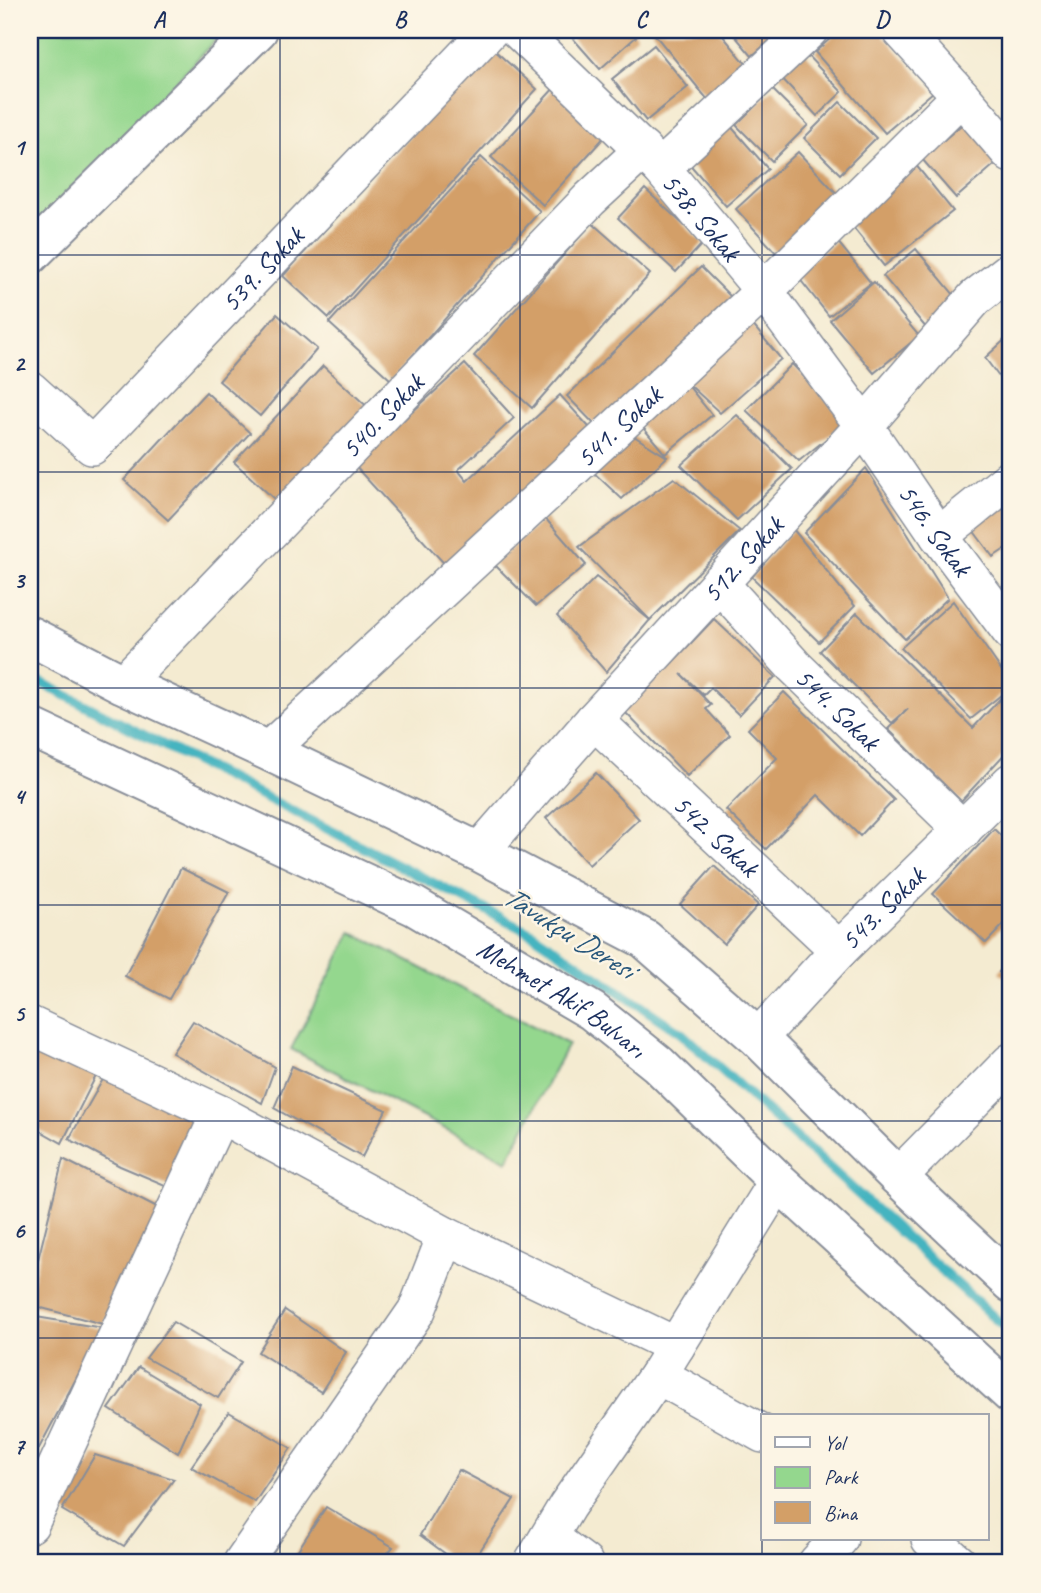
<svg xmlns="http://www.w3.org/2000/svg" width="1041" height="1593" font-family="Caveat,sans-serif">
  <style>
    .park { fill: #94d78e; stroke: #588376; stroke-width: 2 }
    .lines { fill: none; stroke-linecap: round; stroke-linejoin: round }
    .stream { stroke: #45b4c0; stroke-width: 10 }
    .building { fill: #d39f67 }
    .minor-casing { stroke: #888d98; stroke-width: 40 }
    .tertiary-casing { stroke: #888d98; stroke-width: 42 }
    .primary-casing { stroke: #888d98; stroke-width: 42 }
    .minor { stroke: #fff; stroke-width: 37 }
    .tertiary { stroke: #fff; stroke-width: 38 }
    .primary { stroke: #fff; stroke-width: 38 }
    .grid { fill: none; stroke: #1b2f5e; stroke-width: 2; stroke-opacity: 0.55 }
    .labels { text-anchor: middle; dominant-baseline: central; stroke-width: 5; stroke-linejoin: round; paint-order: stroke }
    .street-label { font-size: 28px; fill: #1b2f5e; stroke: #fcf5e5 }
    .water-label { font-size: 30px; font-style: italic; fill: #28577b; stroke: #fcf5e5 }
    .neatline { fill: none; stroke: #1b2f5e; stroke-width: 2.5 }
    .grid-label { font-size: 23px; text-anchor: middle; font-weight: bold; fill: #1b2f5e }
  </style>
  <rect width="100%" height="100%" fill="#fcf5e5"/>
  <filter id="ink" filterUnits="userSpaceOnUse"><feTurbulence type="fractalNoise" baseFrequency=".0143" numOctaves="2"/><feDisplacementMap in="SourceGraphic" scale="14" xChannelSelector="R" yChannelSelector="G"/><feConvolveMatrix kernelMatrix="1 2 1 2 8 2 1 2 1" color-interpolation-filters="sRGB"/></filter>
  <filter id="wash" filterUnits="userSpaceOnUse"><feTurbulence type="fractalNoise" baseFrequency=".00686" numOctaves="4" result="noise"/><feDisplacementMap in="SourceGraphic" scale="28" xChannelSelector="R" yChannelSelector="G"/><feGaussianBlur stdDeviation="1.57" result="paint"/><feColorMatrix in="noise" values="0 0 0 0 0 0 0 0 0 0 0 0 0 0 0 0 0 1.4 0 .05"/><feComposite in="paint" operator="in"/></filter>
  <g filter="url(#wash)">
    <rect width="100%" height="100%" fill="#f4ebd1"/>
    <g class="park">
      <polygon points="30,30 225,30 85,178 30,230"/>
      <polygon points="352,932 568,1044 507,1161 291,1049"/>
    </g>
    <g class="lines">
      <polyline class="stream" points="30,677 533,934 681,1033 1011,1333"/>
    </g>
    <g id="blocks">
      <g class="building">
        <polygon points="576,30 632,30 637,36 600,69 570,35"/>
        <polygon points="651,30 718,30 753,72 712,105"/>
        <polygon points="730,30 782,30 752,56"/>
        <polygon points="840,30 879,30 933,92 885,133 815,52"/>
        <polygon points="654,45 688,87 646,121 612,79"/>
        <polygon points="491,47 537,89 329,318 283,276"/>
        <polygon points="804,52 842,92 817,116 779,75"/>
        <polygon points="556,86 608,133 543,205 491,157"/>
        <polygon points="772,89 808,125 772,161 736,125"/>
        <polygon points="840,102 876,138 840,174 804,138"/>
        <polygon points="967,120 1001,159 956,198 922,159"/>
        <polygon points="728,123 768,169 726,206 686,160"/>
        <polygon points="798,152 841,198 778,255 736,209"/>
        <polygon points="481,157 540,211 391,380 329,323"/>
        <polygon points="915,164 953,211 884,266 847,220"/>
        <polygon points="645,189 703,243 676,272 618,218"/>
        <polygon points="592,223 650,274 532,408 474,356"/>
        <polygon points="837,241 871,283 829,316 795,273"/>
        <polygon points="916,249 960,302 927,329 883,276"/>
        <polygon points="701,267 736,302 602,432 567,396"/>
        <polygon points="874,282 919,336 874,373 830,320"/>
        <polygon points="277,314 317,349 260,416 219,381"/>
        <polygon points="747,318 781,359 720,413 682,378"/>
        <polygon points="1011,334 1011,393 985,358"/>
        <polygon points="465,364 514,418 458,470 467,481 560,395 598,437 452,572 354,465"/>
        <polygon points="792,364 847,422 799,461 746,410"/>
        <polygon points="323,366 373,412 284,508 234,462"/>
        <polygon points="682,378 712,415 665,454 635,418"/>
        <polygon points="206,392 250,433 168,520 124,480"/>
        <polygon points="737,415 792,469 737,520 681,465"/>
        <polygon points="629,433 667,457 622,499 593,472"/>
        <polygon points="866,468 948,598 905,639 804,533"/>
        <polygon points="674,478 740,531 650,620 579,547"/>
        <polygon points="1011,499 1011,545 993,557 970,526"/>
        <polygon points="545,518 586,565 536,606 494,564"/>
        <polygon points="793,529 855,606 819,642 752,577"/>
        <polygon points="596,577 650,620 606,672 557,616"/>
        <polygon points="953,601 1011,684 1011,687 971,719 901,648"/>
        <polygon points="857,613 973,728 1011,687 1011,747 961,801 888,729 908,709 892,723 820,651"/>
        <polygon points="714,619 775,677 739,715 711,688 704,695 681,674 711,705 706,709 730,735 687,776 623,710 671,664"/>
        <polygon points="784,692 894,800 860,836 818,795 766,849 726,810 777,758 748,729"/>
        <polygon points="596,773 639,819 589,865 546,818"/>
        <polygon points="994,829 1011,846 1011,917 986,943 933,894"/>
        <polygon points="714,866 758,905 724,944 680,904"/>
        <polygon points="181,868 229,892 169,999 125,976"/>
        <polygon points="1011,957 1011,982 999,972"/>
        <polygon points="193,1021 275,1067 262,1103 172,1053"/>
        <polygon points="30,1034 101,1066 62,1143 30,1125"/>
        <polygon points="292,1066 386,1110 362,1157 274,1108"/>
        <polygon points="106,1074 206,1117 172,1188 120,1166 69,1139"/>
        <polygon points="63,1159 163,1210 103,1324 30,1305 30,1292"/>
        <polygon points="285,1310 346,1352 321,1392 258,1352"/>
        <polygon points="30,1316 103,1328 30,1465"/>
        <polygon points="173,1322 241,1362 218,1398 146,1358"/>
        <polygon points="139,1367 200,1404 178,1453 109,1409"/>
        <polygon points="229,1412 291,1448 255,1502 191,1467"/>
        <polygon points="95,1455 174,1479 124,1546 62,1510"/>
        <polygon points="459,1470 514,1499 472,1563 458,1563 420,1535"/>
        <polygon points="326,1507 393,1547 379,1563 305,1563 294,1556"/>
      </g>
    </g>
  </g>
  <g filter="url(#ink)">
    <use href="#blocks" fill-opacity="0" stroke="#888d98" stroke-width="2"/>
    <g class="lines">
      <g class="minor-casing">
        <g id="minor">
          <path id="s1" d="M 518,30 L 661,168 L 764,291 L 864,426 L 939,536 L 1011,632"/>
          <polyline points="901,30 961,96 1011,154"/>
          <polyline points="661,168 809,30"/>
          <path id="s2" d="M 30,390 L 92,446 L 490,30"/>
          <polyline points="939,536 1011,478"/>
          <path id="s3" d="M 719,583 L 794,666 L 963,830"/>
          <path id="s4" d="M 123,684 L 590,199 L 643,150"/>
          <path id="s5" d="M 594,720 L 839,950"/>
          <path id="s6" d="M 268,751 L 764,291 L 961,96"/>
          <path id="s7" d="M 479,852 L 594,720 L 864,426 L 975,298 L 1011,270"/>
          <polyline points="30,1025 220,1114 446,1236 417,1310 242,1563"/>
          <path id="s8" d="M 758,1038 L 839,950 L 1011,782"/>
          <polyline points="898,1177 1011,1062"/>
          <polyline points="446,1236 676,1346"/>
          <polyline points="658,1375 763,1434"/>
          <polyline points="30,1524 220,1114"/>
          <polyline points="549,1537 584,1563"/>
          <polyline points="930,1539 958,1563"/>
          <polyline points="533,1563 567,1506 658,1375 778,1181"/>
          <polyline points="817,1563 839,1539"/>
        </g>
      </g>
      <g class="tertiary-casing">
        <polyline id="tertiary" points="30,255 258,30"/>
      </g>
      <g class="primary-casing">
        <g id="primary">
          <polyline points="30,636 123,684 268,751 479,852 645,939 758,1038 898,1177 1011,1283"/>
          <path id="s9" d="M 30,727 L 414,906 L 592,1011 L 658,1064 L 778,1181 L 1011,1394"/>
        </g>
      </g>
      <use href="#minor" class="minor"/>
      <use href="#tertiary" class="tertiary"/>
      <use href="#primary" class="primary"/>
    </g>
  </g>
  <path class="grid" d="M 280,30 L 280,1563M 520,30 L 520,1563M 762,30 L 762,1563M 30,255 L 1011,255M 30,472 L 1011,472M 30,688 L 1011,688M 30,905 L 1011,905M 30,1121 L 1011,1121M 30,1338 L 1011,1338"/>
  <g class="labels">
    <g class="street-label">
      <text stroke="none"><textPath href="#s1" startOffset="262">538. Sokak</textPath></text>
      <text stroke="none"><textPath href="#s2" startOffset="329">539. Sokak</textPath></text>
      <text stroke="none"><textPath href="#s4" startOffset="373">540. Sokak</textPath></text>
      <text stroke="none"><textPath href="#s6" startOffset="478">541. Sokak</textPath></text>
      <text stroke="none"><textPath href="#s1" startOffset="653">546. Sokak</textPath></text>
      <text stroke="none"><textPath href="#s7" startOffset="394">512. Sokak</textPath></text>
      <text stroke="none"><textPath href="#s3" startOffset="173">544. Sokak</textPath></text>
      <text stroke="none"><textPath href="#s5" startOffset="168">542. Sokak</textPath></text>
      <text stroke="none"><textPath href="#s8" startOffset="180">543. Sokak</textPath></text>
      <text stroke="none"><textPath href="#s9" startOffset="598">Mehmet Akif Bulvarı</textPath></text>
    </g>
    <g class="water-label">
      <text transform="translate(569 932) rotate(32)">Tavukçu Deresi</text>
    </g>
  </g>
  <rect width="1041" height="1593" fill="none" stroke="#fcf5e5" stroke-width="77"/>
  <rect x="761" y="1414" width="228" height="126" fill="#fcf5e5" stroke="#a2a6af" stroke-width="2"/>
  <rect x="775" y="1437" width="35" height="10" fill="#ffffff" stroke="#a2a6af" stroke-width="2"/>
  <text x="824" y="1450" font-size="21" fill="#1b2f5e">Yol</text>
  <rect x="775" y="1467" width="35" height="21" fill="#94d78e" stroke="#a2a6af" stroke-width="2"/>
  <text x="824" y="1484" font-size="21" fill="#1b2f5e">Park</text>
  <rect x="775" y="1502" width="35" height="21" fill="#d39f67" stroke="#a2a6af" stroke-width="2"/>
  <text x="824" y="1520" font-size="21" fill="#1b2f5e">Bina</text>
  <rect x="38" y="38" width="964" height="1516" class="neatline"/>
  <g class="grid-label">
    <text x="159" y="27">A</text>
    <text x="400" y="27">B</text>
    <text x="641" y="27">C</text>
    <text x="882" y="27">D</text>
    <text x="19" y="155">1</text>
    <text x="19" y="371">2</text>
    <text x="19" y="588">3</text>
    <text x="19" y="804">4</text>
    <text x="19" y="1021">5</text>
    <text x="19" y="1238">6</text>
    <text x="19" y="1454">7</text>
  </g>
</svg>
